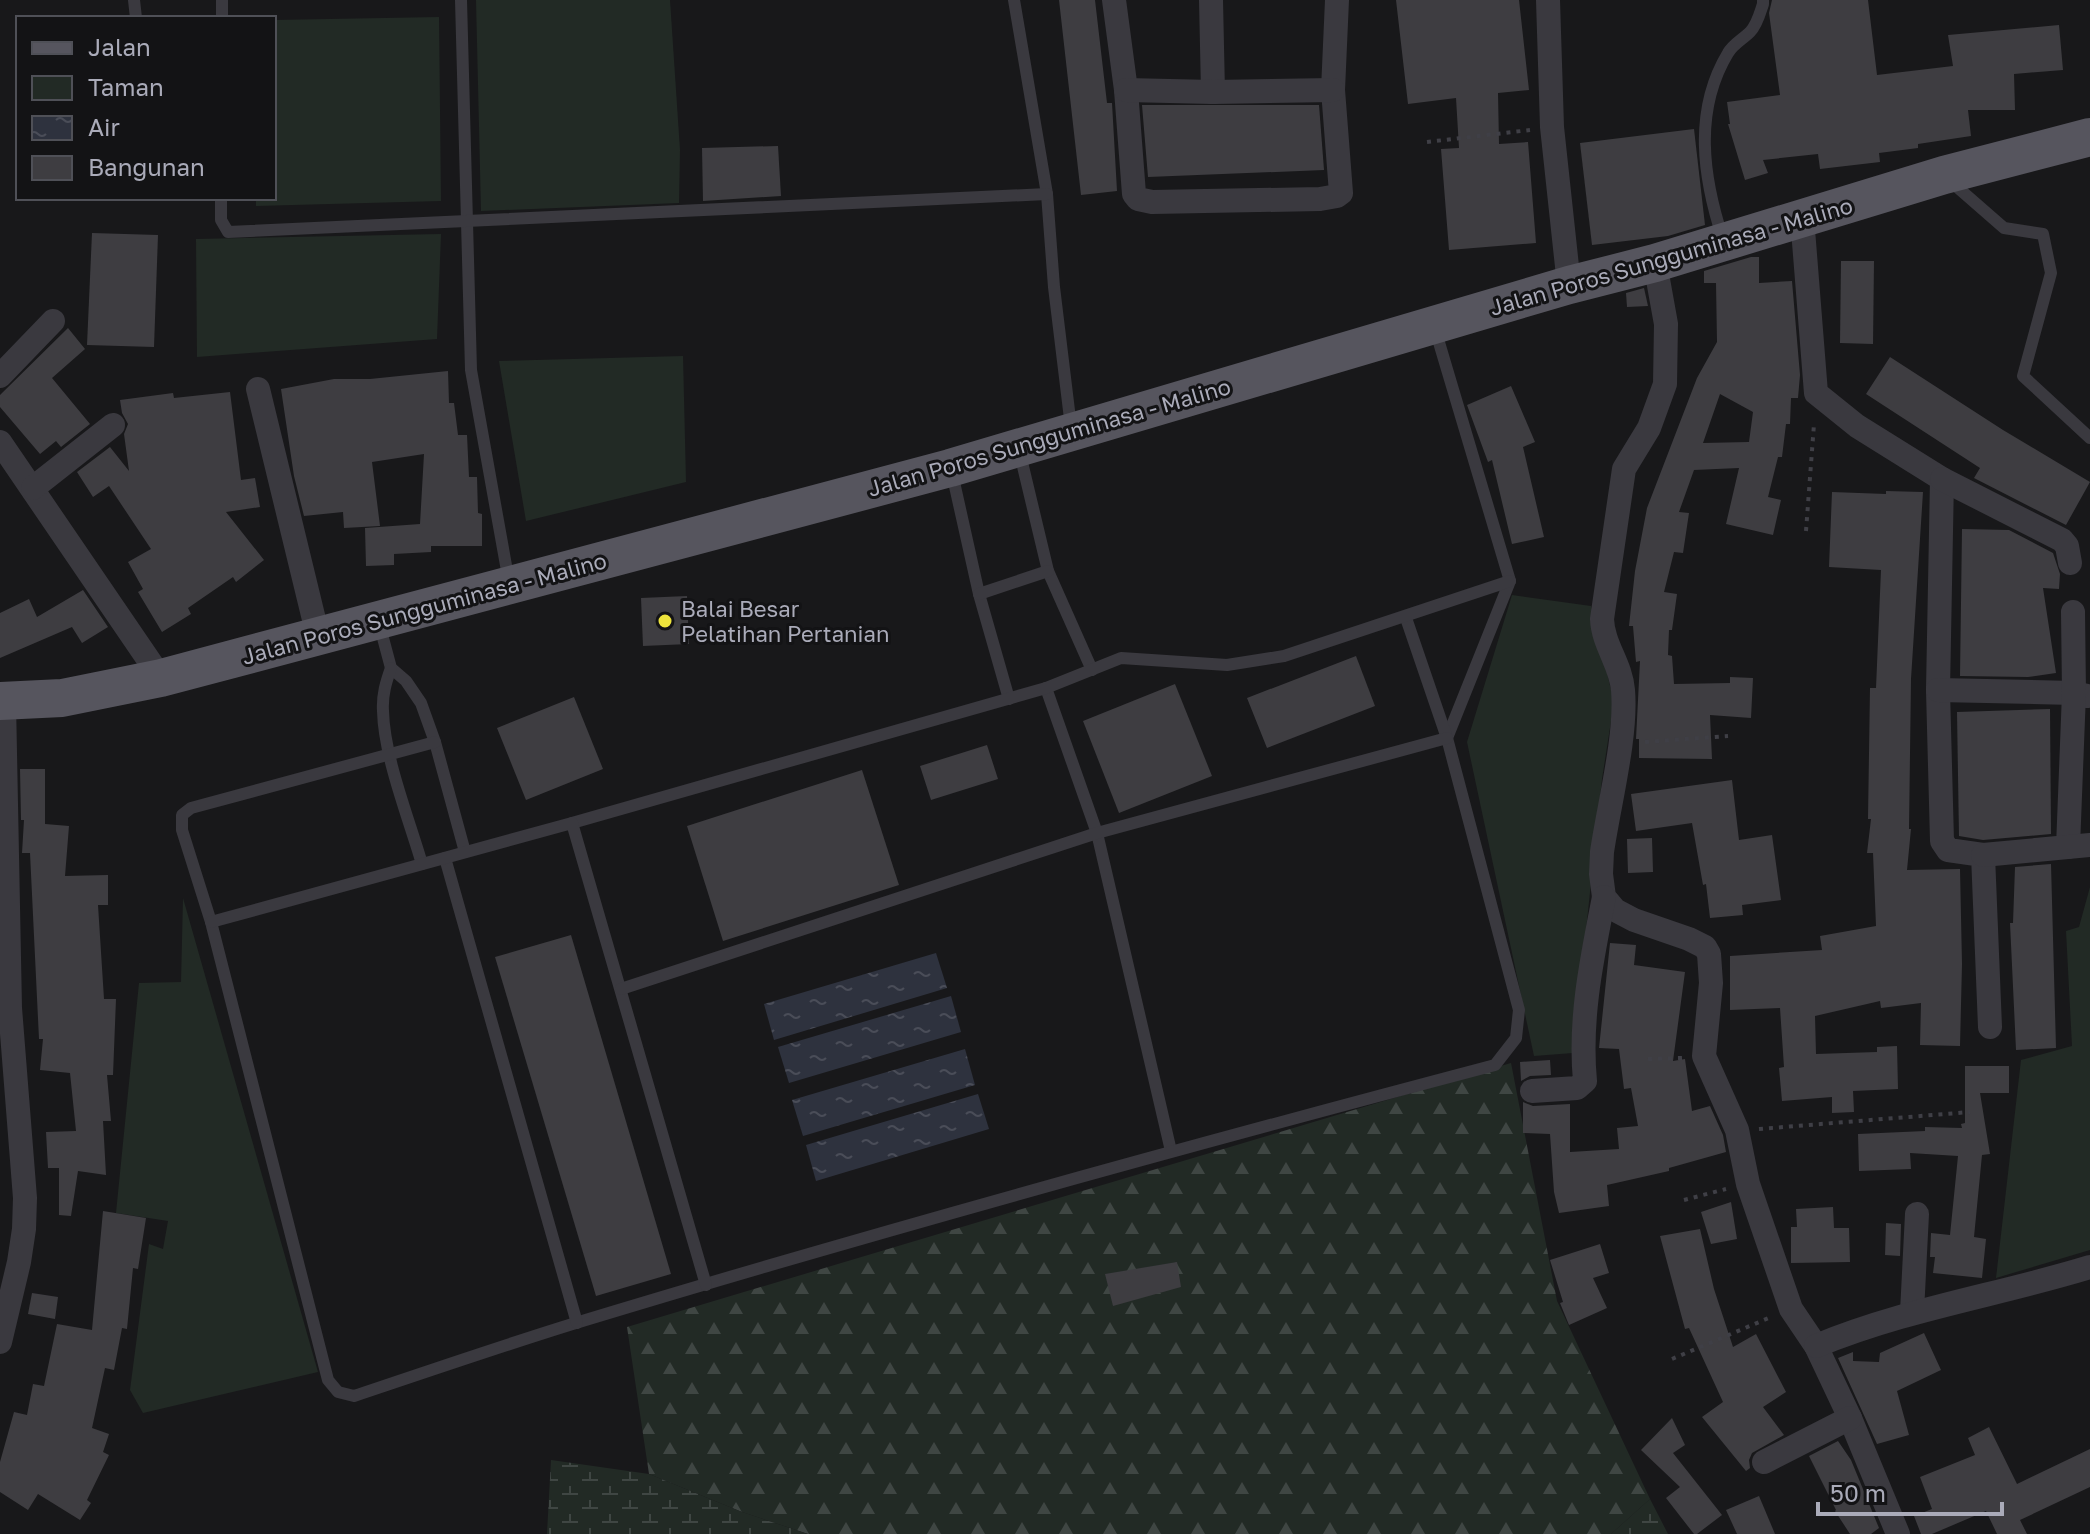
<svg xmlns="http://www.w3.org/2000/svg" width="2090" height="1534" font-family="'Golos Text',sans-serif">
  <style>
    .green { fill: #222a25 }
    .forest { fill: url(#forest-firs) }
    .wetland { fill: url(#wetland-marsh) }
    .water { fill: url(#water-ripples) }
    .building { fill: #3e3d41; fill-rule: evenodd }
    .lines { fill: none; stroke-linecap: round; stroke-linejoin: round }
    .path { stroke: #3f3f46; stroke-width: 4; stroke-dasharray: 4 6; stroke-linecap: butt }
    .service { stroke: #3a393f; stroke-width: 12 }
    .minor { stroke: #3a393f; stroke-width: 24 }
    .primary { stroke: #56555e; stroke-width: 38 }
    .poi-dot { fill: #eee43c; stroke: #131315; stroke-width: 3 }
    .labels { text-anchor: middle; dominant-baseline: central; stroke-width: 6; stroke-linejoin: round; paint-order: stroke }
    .street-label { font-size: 22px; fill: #aaabb9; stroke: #131315 }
    .poi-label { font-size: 22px; fill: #aaabb9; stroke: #131315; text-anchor: start }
  </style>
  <defs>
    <pattern id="forest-firs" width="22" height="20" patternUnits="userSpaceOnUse" patternTransform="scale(2)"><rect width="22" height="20" fill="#222a25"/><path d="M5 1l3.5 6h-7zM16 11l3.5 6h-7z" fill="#3f4643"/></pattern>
    <pattern id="wetland-marsh" width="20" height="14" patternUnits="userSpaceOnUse" patternTransform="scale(2)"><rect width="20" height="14" fill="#222a25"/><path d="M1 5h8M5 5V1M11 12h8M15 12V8" fill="none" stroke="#3f4643"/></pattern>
    <pattern id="water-ripples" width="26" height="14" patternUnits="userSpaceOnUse" patternTransform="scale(2)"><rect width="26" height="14" fill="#2e323e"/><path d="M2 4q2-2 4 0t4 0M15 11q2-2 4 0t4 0" fill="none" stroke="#4a4d58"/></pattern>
  </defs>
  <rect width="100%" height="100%" fill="#18181a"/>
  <g class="green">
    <polygon points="476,0 670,0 680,150 679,203 481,211"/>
    <polygon points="439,17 441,201 256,206 256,198 274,198 274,20"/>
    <polygon points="441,234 437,339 197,357 196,239"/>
    <polygon points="683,356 686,482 526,521 499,361"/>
    <polygon points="1512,595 1591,606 1614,702 1602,779 1573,1053 1534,1056 1467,742"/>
    <polygon points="2090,887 2090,1250 1996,1278 2021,1060 2072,1046 2066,931 2079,927"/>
    <polygon points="183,898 318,1372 143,1413 130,1390 149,1244 163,1249 168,1221 116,1213 139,983 181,982"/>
  </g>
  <polygon class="forest" points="1511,1063 1557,1301 1650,1499 1611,1534 808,1534 742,1512 649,1474 627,1327"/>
  <g class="wetland">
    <polygon points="551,1460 649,1474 742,1512 808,1534 547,1534"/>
    <polygon points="1650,1499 1668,1534 1611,1534"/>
  </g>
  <g class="water">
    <polygon points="936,953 947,988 774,1040 764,1004"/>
    <polygon points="951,996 961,1032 789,1083 778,1047"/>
    <polygon points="965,1049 975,1085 803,1136 792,1100"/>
    <polygon points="978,1094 989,1129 816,1181 806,1145"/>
  </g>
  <g class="building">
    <polygon points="1059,0 1095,0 1107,103 1112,103 1117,191 1081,195"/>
    <polygon points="1396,0 1519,0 1529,90 1498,93 1499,144 1528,142 1536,243 1449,250 1441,149 1459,148 1456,98 1408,104"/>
    <polygon points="1772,0 1868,0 1877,75 1953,66 1948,35 2059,25 2063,70 2014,74 2015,110 1968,110 1971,136 1918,144 1918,148 1879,153 1880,162 1820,169 1818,154 1763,160 1768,173 1745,180 1728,124 1730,124 1727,102 1780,95 1769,13"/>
    <polygon points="1142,105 1319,105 1324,170 1148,177"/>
    <polygon points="1694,129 1705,225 1668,236 1592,245 1580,143"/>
    <polygon points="778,146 781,196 703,201 702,148"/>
    <polygon points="92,233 158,235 154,347 87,345"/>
    <path d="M 1751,257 L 1759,257 L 1759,283 L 1792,281 L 1800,375 L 1798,398 L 1791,398 L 1790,424 L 1786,424 L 1782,457 L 1778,457 L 1768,497 L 1781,500 L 1773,535 L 1726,524 L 1739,468 L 1694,470 L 1679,512 L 1689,513 L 1683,553 L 1674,552 L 1664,592 L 1677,594 L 1672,630 L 1669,630 L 1668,655 L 1672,656 L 1674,684 L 1730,683 L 1730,677 L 1753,678 L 1751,718 L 1710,715 L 1712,759 L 1639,758 L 1639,739 L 1636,739 L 1640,661 L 1636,662 L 1633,626 L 1629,626 L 1635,571 L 1647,508 L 1697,378 L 1717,342 L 1716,283 L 1704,283 L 1704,271 ZM 1720,394 L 1753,412 L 1749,442 L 1703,443 Z"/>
    <polygon points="1841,261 1874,261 1873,344 1840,343"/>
    <polygon points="1644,288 1648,306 1627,307 1626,293"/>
    <polygon points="68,328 85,349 52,378 90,424 61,447 56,441 40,454 0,407 0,395"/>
    <polygon points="1890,357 2003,430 2090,482 2066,525 1974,478 1980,468 1866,394"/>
    <polygon points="448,371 449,403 454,403 458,435 467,435 469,477 477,477 478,513 482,514 482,546 431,546 431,552 394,554 394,565 366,566 365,528 420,524 424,454 372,462 380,526 344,528 343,512 304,516 294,476 281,389 334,379 370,379"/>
    <polygon points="1511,386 1535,442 1523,447 1544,537 1512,544 1492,460 1488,462 1467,405"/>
    <polygon points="230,392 241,480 255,478 260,507 226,512 264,560 236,582 233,577 188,608 191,614 162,632 138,592 143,589 128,562 151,549 109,486 93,497 77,472 110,447 129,471 124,434 128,424 122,413 120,400 173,393 174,398"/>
    <polygon points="1886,491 1923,492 1911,679 1909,829 1911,829 1907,870 1960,869 1962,964 1960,1046 1920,1045 1921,1003 1881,1008 1880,1001 1815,1016 1816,1054 1877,1052 1877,1047 1897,1046 1898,1089 1853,1091 1854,1112 1832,1113 1832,1097 1782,1101 1779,1068 1784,1067 1780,1008 1730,1010 1730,956 1822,950 1820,936 1876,926 1873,853 1867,853 1871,819 1868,819 1870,688 1876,688 1881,570 1829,567 1832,492 1886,494"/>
    <polygon points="1962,529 2009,530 2053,553 2060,574 2059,589 2043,588 2056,673 2028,677 1960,676"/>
    <polygon points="83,590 108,627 82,643 72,627 0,658 0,613 29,599 37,617"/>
    <polygon points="687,596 689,644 643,646 641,598"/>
    <polygon points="1356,656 1375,706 1267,748 1247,698"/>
    <polygon points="1175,684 1212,776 1119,813 1083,721"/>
    <polygon points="574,697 603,769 526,800 497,728"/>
    <polygon points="2050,709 2051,834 1983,840 1959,836 1957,712"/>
    <polygon points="987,745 998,779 931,800 920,766"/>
    <polygon points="20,769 45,769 45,824 69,826 65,876 108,875 108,905 98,905 104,999 116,999 113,1075 107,1075 111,1121 103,1121 106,1175 78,1171 71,1216 59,1215 59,1168 48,1168 46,1132 76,1131 70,1073 40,1070 43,1039 39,1039 30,853 22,853 24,820 21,820"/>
    <polygon points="862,770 899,885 723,941 687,826"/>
    <polygon points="1732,780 1739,840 1772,835 1781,900 1742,905 1743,915 1710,918 1706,884 1703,885 1692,823 1636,831 1631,794"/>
    <polygon points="1652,838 1653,872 1628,873 1627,839"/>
    <polygon points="2051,864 2056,1048 2016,1050 2010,923 2013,923 2015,867"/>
    <polygon points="571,935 671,1274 596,1296 495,957"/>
    <polygon points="1610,943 1636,945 1634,965 1685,972 1673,1061 1685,1059 1692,1111 1710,1106 1723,1135 1726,1152 1669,1168 1669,1171 1607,1185 1609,1206 1559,1213 1554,1192 1550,1134 1523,1133 1523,1102 1533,1106 1570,1104 1570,1152 1619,1149 1617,1128 1638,1126 1631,1088 1624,1089 1619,1049 1599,1048"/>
    <polygon points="1550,1060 1551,1075 1530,1076 1521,1081 1520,1062"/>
    <polygon points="1965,1066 2009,1066 2009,1093 1980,1093 1990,1154 1982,1155 1974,1237 1986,1239 1982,1278 1933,1273 1935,1257 1930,1257 1931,1233 1950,1235 1958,1156 1910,1153 1911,1169 1859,1171 1858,1134 1925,1131 1925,1127 1962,1128 1961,1124 1965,1123"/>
    <polygon points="1731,1202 1737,1239 1711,1244 1701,1212"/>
    <polygon points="1833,1207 1834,1228 1849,1228 1850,1262 1791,1263 1791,1227 1797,1227 1796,1209"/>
    <polygon points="103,1211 146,1218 138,1269 133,1268 127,1329 122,1328 114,1370 105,1368 92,1428 109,1434 103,1452 109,1455 87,1500 91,1503 80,1520 38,1494 28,1510 0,1492 0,1462 14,1412 27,1415 33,1384 44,1386 57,1324 92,1330"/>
    <polygon points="1886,1223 1901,1224 1900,1256 1885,1255"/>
    <polygon points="1700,1229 1714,1289 1733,1347 1756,1334 1786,1392 1763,1407 1784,1435 1752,1453 1749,1460 1750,1468 1746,1471 1702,1417 1723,1402 1689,1328 1685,1329 1660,1236"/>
    <polygon points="1600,1244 1609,1273 1593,1278 1607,1308 1569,1325 1560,1303 1563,1302 1550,1260"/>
    <polygon points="1177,1262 1181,1287 1113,1306 1105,1274"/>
    <polygon points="32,1293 58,1297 55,1319 28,1314"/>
    <polygon points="1924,1333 1941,1370 1897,1391 1909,1435 1877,1444 1838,1358 1853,1352 1853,1361 1879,1362 1880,1353"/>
    <polygon points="1672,1418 1685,1445 1673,1453 1722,1515 1697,1534 1694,1534 1666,1498 1680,1487 1641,1450"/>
    <polygon points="1989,1427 2017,1484 2090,1449 2090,1487 2020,1520 2027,1534 1997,1534 1986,1511 1932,1534 1921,1534 1914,1516 1932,1509 1920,1477 1975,1455 1968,1438"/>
    <polygon points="1838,1441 1851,1460 1879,1528 1871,1534 1850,1534 1835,1511 1836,1510 1809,1456"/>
    <polygon points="1759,1496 1775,1534 1737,1534 1726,1510"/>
  </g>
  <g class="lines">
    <g class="path">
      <polyline points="1427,142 1530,130"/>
      <polyline points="1806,531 1814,424"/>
      <polyline points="1645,742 1728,736"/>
      <polyline points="1648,1059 1682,1058"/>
      <polyline points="1759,1129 1970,1112"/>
      <polyline points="1684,1200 1726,1189"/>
      <polyline points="1672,1359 1771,1317"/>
    </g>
    <g class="service">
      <polyline points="134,0 136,18"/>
      <polyline points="461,0 471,370 509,582"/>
      <polyline points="1014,0 1047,194 1054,287 1071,427"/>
      <polyline points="222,18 222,0"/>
      <polyline points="1949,180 2004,228 2043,234 2051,273 2023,376 2090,438"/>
      <polyline points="221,198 221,220 228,232 1047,194"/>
      <path d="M 1723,239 C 1703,178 1693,111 1728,53 C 1733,44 1743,39 1750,32 C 1757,25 1760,13 1763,4 L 1763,0"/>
      <polyline points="1435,329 1510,581 1447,738"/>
      <polyline points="1020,454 1048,571 1092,670"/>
      <polyline points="952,473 979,594 1009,699"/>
      <polyline points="979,594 1048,571"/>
      <polyline points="379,623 391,668 406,681 421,703 435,742 465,852"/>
      <path d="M 391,668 C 386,682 382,695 383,711 C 384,757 409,819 422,864"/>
      <polyline points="1046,688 1097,833 1171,1151"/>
      <path d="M 435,742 L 191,808 L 182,815 L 182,830 L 211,922 L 328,1380 L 338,1392 L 354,1396 C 429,1371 504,1345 579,1322 C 882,1230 1188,1146 1495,1065 L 1516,1038 L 1519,1010 L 1447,738 L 1406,618"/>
      <polyline points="572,823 1046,688 1121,658 1227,665 1284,656 1510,581"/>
      <polyline points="445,858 577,1323"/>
      <polyline points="211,922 572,823 706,1285"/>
      <polyline points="621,989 1097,833 1447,738"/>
    </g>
    <g class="minor">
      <polyline points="1114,0 1126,90 1134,194 1138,199 1152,202 1320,199 1337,196 1341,193 1333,90 1337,0"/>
      <polyline points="1211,0 1213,92"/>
      <polyline points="1548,0 1552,127 1569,285"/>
      <polyline points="1126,90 1213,92 1333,90"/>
      <polyline points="1802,217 1816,393 1857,426 1942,479 1938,690 1942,841 1948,850 1983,855 1990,1027"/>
      <path d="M 1655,263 L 1666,324 L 1665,384 L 1649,428 L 1624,469 L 1602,619 C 1603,645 1621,664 1623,690 C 1627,736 1609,804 1602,852 L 1601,874 L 1604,897 L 1615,910 L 1634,920 L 1689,939 L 1705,947 L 1709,954 L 1711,983 L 1704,1056 L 1737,1130 L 1748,1184 L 1791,1309 L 1816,1346 L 1850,1418 L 1898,1534"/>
      <polyline points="0,376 53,321"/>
      <polyline points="258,389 318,636"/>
      <polyline points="0,442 161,678"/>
      <polyline points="1942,479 2062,540 2067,546 2070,563"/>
      <polyline points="33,488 113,425"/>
      <polyline points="1938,690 2074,693 2087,696"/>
      <polyline points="2068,847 2074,693 2073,612"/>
      <polyline points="1983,855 2090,845"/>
      <path d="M 1532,1091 L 1577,1088 L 1585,1081 C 1579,1019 1592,958 1604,897"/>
      <polyline points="1912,1312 1917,1214"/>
      <polyline points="0,1342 19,1262 24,1229 25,1198 10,1008 4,702"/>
      <path d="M 1816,1346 C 1905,1309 1999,1295 2090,1267"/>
      <polyline points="1764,1462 1850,1418"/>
    </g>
    <polyline class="primary" points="0,701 62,698 161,678 950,468 1569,285 1655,263 1944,175 2090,137"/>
  </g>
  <circle class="poi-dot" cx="665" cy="621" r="8"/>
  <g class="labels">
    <g class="street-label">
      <text transform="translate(1671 256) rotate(-16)">Jalan Poros Sungguminasa - Malino</text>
      <text transform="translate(1049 437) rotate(-16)">Jalan Poros Sungguminasa - Malino</text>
      <text transform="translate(424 608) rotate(-15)">Jalan Poros Sungguminasa - Malino</text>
    </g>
    <g class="poi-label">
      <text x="681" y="608">Balai Besar<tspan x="681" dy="25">Pelatihan Pertanian</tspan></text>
    </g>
  </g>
  <rect x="16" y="16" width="260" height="184" fill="#131315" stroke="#4f5057" stroke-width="2"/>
  <rect x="32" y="42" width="40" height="12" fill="#56555e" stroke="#4f5057" stroke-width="2"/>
  <text x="88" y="56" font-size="24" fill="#aaabb9">Jalan</text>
  <rect x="32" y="76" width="40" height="24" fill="#222a25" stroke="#4f5057" stroke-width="2"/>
  <text x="88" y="96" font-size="24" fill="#aaabb9">Taman</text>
  <rect x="32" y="116" width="40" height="24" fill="url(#water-ripples)" stroke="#4f5057" stroke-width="2"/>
  <text x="88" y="136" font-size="24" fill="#aaabb9">Air</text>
  <rect x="32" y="156" width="40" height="24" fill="#3e3d41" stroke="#4f5057" stroke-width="2"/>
  <text x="88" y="176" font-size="24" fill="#aaabb9">Bangunan</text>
  <path d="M1818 1502v12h184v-12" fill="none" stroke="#aaabb9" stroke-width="4"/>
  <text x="1830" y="1502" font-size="24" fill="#aaabb9" stroke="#131315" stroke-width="6" paint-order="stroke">50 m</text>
</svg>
